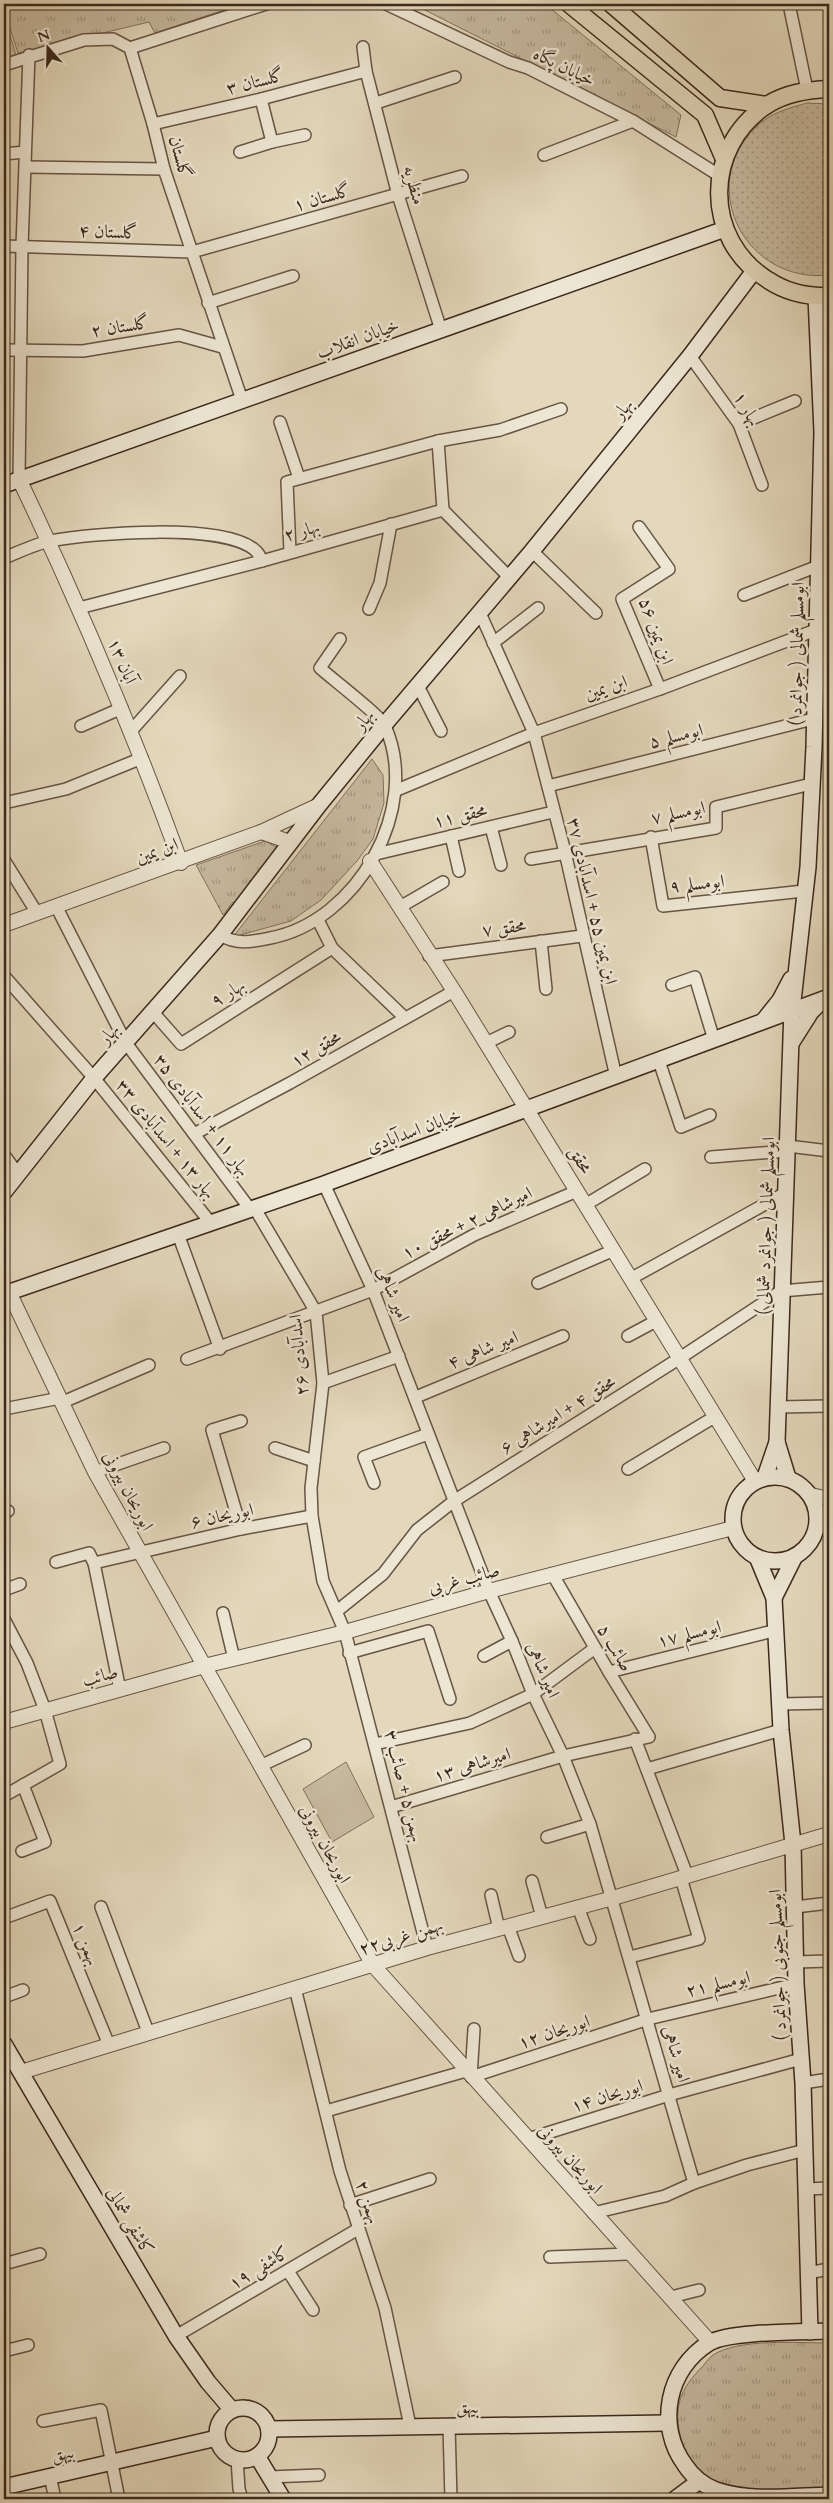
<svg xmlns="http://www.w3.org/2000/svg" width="833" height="2503" font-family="Cardo,Amiri,serif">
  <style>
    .grass { fill: url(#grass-dots); stroke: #82725e }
    .park { fill: url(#park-tufts); stroke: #82725e }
    .pitch { fill: #c7baa0; stroke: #82725e }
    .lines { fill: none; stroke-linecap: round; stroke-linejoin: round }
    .minor-casing { stroke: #654; stroke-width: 14 }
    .tertiary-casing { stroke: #654; stroke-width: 16 }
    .secondary-casing { stroke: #3c291c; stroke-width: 18 }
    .primary-casing { stroke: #3c291c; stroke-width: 19 }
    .minor { stroke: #ede6d3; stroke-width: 11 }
    .tertiary { stroke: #ede6d3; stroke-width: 14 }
    .secondary { stroke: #ede6d3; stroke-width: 15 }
    .primary { stroke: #e3d8bb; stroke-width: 16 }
    .labels { text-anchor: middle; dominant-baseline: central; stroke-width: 5; stroke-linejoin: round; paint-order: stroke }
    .street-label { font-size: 18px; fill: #3c291c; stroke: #ede6d3 }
  </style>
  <defs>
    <pattern id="grass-dots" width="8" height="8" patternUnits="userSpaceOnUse" patternTransform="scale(1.25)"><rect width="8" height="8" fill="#c7baa0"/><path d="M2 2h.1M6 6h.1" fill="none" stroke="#a39782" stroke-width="1.8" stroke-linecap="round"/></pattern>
    <pattern id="park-tufts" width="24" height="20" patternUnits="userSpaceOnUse" patternTransform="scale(1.25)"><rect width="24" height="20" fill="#c7baa0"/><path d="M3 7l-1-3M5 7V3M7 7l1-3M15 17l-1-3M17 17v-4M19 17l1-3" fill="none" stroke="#a39782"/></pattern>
  </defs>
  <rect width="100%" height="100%" fill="#e3d8bb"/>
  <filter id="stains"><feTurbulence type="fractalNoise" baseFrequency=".004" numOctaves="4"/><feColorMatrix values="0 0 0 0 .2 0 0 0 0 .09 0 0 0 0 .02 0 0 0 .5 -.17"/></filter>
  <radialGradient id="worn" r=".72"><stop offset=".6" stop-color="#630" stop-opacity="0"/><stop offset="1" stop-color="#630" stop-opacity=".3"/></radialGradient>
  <path class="grass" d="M 807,103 L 829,104 L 829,275 C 746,284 695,187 756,127 C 770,113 789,108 807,103 Z"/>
  <g class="park">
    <polygon points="4,4 242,4 155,33 149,22 18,53 4,10"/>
    <polygon points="413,4 545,4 681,115 676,137"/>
    <polygon points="4,16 16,55 4,59"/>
    <polygon points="372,759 383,775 384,803 373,839 357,861 321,900 291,921 233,937"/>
    <polygon points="265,841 278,848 238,910 233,902 223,915 196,865"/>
    <path d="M 829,2343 L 829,2488 C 796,2490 756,2497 724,2487 C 691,2476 673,2437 679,2404 C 682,2389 693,2376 703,2366 C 706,2362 710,2357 713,2355 C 739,2338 799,2343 829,2343 Z"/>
  </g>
  <polygon class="pitch" points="346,1762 374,1817 332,1842 303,1789"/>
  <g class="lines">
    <g class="minor-casing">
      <g id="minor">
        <polyline points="386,4 509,62 528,68 633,121 720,176"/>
        <polyline points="789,4 807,90"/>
        <polyline points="363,47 366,71 398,195 441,330"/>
        <polyline points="130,48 266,4"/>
        <polyline points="4,65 84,40 113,39 130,48 153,124 164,169 242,400"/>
        <polyline points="376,103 455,77"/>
        <polyline points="153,124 261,99 366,71"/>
        <polyline points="272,142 305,135"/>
        <polyline points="240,152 272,142 261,99"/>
        <polyline points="4,154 25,152"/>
        <polyline points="544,155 633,121"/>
        <polyline points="26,167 164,169"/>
        <polyline points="4,246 192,252 462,176"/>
        <polyline points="208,303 293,276"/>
        <polyline points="4,350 83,351 179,335 222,347"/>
        <polyline points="690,356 739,424 762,485"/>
        <polyline points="280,422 299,478"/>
        <polyline points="739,424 795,401"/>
        <polyline points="438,441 443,510"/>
        <polyline points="19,479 22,246 29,55"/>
        <polyline points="639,527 669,569 622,599 660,689"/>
        <polyline points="532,551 596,613"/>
        <polyline points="290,552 287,482 438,441 500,430 561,409"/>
        <path d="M 4,558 C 19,552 35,544 50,541 C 92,533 225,522 256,551 C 259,554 261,558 262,561"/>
        <polyline points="744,595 818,566"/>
        <polyline points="79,608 262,561 443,510 509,577"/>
        <polyline points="369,609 380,583 391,524"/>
        <polyline points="480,613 534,733 565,852 616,1077"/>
        <polyline points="493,643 538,608"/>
        <polyline points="418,686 441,731"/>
        <polyline points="81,726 122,708"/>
        <polyline points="131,731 180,676"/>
        <polyline points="548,786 813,719"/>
        <polyline points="397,790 534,733 660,689 829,625"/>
        <polyline points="4,803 66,789 142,758"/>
        <polyline points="491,827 501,865"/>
        <polyline points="451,836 459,871"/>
        <polyline points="651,837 663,906 804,891"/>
        <polyline points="376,854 553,812"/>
        <polyline points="531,859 716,828 716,807 811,784"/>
        <polyline points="4,860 37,913"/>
        <polyline points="56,906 126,1043 250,1209"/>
        <polyline points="400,907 443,882"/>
        <polyline points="318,920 332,948 405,1018"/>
        <path d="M 220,935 C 237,945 251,942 270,938 C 357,922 422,808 385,726 C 382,717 331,678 320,668 L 340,639"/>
        <polyline points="541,941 546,989"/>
        <polyline points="429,956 582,936"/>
        <polyline points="4,976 94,1078 210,1222"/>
        <polyline points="672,985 695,977 714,1040"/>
        <polyline points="152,1011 181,1044 332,948"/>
        <polyline points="486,1043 509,1032"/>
        <polyline points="659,1061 681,1127 710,1115"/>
        <polyline points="194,1134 290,1083 454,991"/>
        <polyline points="788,1146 829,1151"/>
        <polyline points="4,1155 19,1175"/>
        <polyline points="711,1157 787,1151"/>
        <polyline points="324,1184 373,1290 489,1591 512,1641 533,1694 563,1756 590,1824 694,2183"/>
        <polyline points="585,1205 645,1169"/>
        <polyline points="254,1207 316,1312 323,1383 311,1488 312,1516 323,1581 345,1632 427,1948"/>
        <polyline points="178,1234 220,1349"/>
        <polyline points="632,1278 785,1193"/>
        <polyline points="538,1283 614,1250"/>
        <polyline points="628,1336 656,1321"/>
        <polyline points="187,1359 373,1290 474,1235 577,1191"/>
        <polyline points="323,1383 399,1356"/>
        <polyline points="416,1397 563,1336"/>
        <polyline points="63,1402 149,1365"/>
        <polyline points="779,1407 829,1406"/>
        <polyline points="4,1409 60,1398"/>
        <polyline points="275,1448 314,1461"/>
        <polyline points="628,1469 716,1416"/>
        <polyline points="95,1472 164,1448"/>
        <polyline points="374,1483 364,1457 428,1434"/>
        <polyline points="4,1512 8,1511"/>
        <polyline points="241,1529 212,1430 241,1421"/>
        <polyline points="56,1562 89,1553 94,1563"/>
        <polyline points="4,1590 20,1584"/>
        <polyline points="337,1611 383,1574 417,1530 454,1501 680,1358 781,1291 829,1287"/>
        <polyline points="223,1613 234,1659"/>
        <polyline points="4,1619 27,1663 45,1710 60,1764 4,1796"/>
        <polyline points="349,1653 428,1631 450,1699"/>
        <polyline points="484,1656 512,1641"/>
        <polyline points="609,1672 777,1630"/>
        <polyline points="120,1690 94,1563 241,1529 312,1516"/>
        <polyline points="779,1704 829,1703"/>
        <polyline points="635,1739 687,1875"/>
        <polyline points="375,1744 470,1723 533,1694 595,1648"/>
        <polyline points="260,1766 305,1745"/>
        <polyline points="647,1769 781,1730"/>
        <polyline points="391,1807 563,1756 649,1737 609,1672 553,1575"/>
        <polyline points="547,1837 590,1824"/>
        <polyline points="22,1851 45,1842 23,1785"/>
        <polyline points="532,1881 542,1917"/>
        <polyline points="491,1895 499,1929"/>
        <polyline points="101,1907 148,2032"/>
        <polyline points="578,1907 590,1939"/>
        <polyline points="795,1907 829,1903"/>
        <polyline points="4,1918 50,1901 109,2045"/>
        <polyline points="508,1926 519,1956"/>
        <polyline points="630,1957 699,1939 681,1878"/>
        <polyline points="796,1962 829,1961"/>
        <polyline points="295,1988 340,2171 385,2308 410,2426"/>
        <polyline points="4,1997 23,1990"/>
        <polyline points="474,2029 471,2077 648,2019 796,1984"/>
        <polyline points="803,2083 829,2079"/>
        <polyline points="326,2111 466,2071"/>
        <polyline points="528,2139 669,2095 801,2059"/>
        <polyline points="806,2189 829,2188"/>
        <polyline points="350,2205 430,2179"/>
        <polyline points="593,2213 665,2196 694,2183 747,2165 805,2150"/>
        <polyline points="550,2257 628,2254"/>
        <polyline points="4,2264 40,2254"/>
        <polyline points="288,2271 313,2310"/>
        <polyline points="808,2273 829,2269"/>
        <polyline points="671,2297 699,2290"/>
        <polyline points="176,2336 358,2229"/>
        <polyline points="4,2351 28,2345"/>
        <polyline points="43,2421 101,2410 119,2499"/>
        <polyline points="449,2426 451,2499"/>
        <polyline points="237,2459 239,2489 242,2499"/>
        <polyline points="50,2476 55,2499"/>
        <polyline points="269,2477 319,2475"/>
      </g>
    </g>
    <g class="tertiary-casing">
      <g id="tertiary">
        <path d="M 19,479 C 79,604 133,732 181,863"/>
        <polyline points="261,832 290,842"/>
        <polyline points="370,861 454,991 755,1481"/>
        <polyline points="4,925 261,832 319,805"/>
        <polyline points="10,1294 95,1472 373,1965 710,2342"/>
        <polyline points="811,1495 829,1499"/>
        <polyline points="818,1522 829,1514"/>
        <polyline points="4,1722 208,1665 345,1632 489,1591 733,1528"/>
        <polyline points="21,2072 427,1948 613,1898 829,1834"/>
      </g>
    </g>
    <g class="secondary-casing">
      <g id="secondary">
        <polyline points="4,485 725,229"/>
        <polyline points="764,1020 780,1000 791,979"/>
        <polyline points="792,1042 811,1012 822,1001"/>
        <polyline points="4,1192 94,1078 220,935 319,805 385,724 532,551 690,356 754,271"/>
        <polyline points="4,1294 324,1184 829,997"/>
        <polyline points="777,1442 788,1478"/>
        <circle cx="775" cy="1519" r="42"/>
        <polyline points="765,1477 777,1442 792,1010 808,867 814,747 822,432 816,297"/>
        <polyline points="757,1557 774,1598 781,1730 793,1844 796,1984 803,2083 810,2332"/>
        <polyline points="774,1598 795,1556"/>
        <polyline points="4,2044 176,2336 208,2382 232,2410"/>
        <path d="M 829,2331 C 803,2332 729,2331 709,2343 C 667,2369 656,2426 685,2465 C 693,2477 702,2485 716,2490 C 752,2502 792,2496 829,2495"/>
        <circle cx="243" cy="2434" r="26"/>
        <polyline points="269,2429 667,2423"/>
        <polyline points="257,2456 283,2499"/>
        <polyline points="4,2487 217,2438"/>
        <polyline points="675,2499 698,2482"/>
      </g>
    </g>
    <g class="primary-casing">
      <g id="primary">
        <polyline points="569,4 705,115 724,159"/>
        <polyline points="611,4 720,98 767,105"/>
        <path d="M 829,89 C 807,90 786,93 767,105 C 703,147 703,240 768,280 C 786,292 807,297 829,296"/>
      </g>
    </g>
    <use href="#minor" class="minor"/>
    <use href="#tertiary" class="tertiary"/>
    <use href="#secondary" class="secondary"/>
    <use href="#primary" class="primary"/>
  </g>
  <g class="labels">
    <g class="street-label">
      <text transform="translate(564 67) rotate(26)">خیابان پگاه</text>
      <text transform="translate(255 82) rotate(-14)">گلستان ۳</text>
      <text transform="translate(180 157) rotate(75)">گلستان</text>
      <text transform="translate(414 185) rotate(75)">منظریه</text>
      <text transform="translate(322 198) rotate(-16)">گلستان ۱</text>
      <text transform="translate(108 232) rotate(2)">گلستان ۴</text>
      <text transform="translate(120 327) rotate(-9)">گلستان ۲</text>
      <text transform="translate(358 339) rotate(-20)">خیابان انقلاب</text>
      <text transform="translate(623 409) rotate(-51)">بهار</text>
      <text transform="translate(747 409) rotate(60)">بهار ۱</text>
      <text transform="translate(302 531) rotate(-16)">بهار ۲</text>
      <text transform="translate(656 631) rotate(70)">ابن یمین ۵۶</text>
      <text transform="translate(797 654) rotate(-89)">ابومسلم شمالی ( جوانمرد )</text>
      <text transform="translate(122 661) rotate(67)">۱۳ آبان</text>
      <text transform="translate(606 688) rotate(-19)">ابن یمین</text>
      <text transform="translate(364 720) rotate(-50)">بهار</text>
      <text transform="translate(676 736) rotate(-14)">ابومسلم ۵</text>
      <text transform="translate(678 813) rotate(-12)">ابومسلم ۷</text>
      <text transform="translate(460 816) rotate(-13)">محقق ۱۱</text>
      <text transform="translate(157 851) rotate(-20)">ابن یمین</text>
      <text transform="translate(697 884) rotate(-6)">ابومسلم ۹</text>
      <text transform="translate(592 901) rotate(77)">ابن یمین ۵۵ + اسدآبادی ۳۷</text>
      <text transform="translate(504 928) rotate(-7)">محقق ۷</text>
      <text transform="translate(228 993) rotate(-32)">بهار ۹</text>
      <text transform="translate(109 1034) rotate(-49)">بهار</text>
      <text transform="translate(316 1049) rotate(-30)">محقق ۱۲</text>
      <text transform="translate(202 1115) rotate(53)">بهار ۱۱ + اسدآبادی ۳۵</text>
      <text transform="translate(414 1131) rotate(-20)">خیابان اسدآبادی</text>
      <text transform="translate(166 1139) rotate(51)">بهار ۱۳ + اسدآبادی ۳۳</text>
      <text transform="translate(580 1160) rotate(58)">محقق</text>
      <text transform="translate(467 1223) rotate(-26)">امیرشاهی ۲ + محقق ۱۰</text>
      <text transform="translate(766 1226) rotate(-88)">ابومسلم شمالی ( جوانمرد شمالی )</text>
      <text transform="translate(393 1294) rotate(67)">امیر شاهی</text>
      <text transform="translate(483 1350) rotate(-22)">امیر شاهی ۴</text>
      <text transform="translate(299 1355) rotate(-95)">اسدآبادی ۲۶</text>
      <text transform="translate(558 1415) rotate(-32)">محقق ۴ + امیرشاهی ۶</text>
      <text transform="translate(128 1491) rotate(62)">ابوریحان بیرونی</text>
      <text transform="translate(222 1516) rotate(-12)">ابوریحان ۶</text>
      <text transform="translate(464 1579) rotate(-15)">صائب غربی</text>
      <text transform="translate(689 1634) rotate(-14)">ابومسلم ۱۷</text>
      <text transform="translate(615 1648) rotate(59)">صائب ۵</text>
      <text transform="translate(543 1670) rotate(67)">امیر شاهی</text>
      <text transform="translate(100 1676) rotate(-15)">صائب</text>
      <text transform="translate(472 1765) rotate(-17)">امیرشاهی ۱۳</text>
      <text transform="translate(404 1786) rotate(76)">بهمن ۵ + صائب ۳</text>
      <text transform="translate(325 1844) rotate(61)">ابوریحان بیرونی</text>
      <text transform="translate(401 1937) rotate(-17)">۲۲بهمن غربی</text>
      <text transform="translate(86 1944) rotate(68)">بهمن ۱</text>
      <text transform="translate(778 1965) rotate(-92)">ابومسلم جنوبی ( جوانمرد )</text>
      <text transform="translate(718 1984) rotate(-13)">ابومسلم ۲۱</text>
      <text transform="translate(554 2032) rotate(-18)">ابوریحان ۱۲</text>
      <text transform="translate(676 2054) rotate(74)">امیر شاهی</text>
      <text transform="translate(607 2096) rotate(-17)">ابوریحان ۱۴</text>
      <text transform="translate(570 2159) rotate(48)">ابوریحان بیرونی</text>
      <text transform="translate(368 2202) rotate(72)">بهمن ۲</text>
      <text transform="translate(130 2221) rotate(60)">کاشفی شمالی</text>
      <text transform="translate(259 2268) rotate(-31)">کاشفی ۱۹</text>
      <text x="468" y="2407">بیهق</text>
      <text transform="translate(63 2454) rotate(-12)">بیهق</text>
    </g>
  </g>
  <rect width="833" height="2503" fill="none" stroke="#e3d8bb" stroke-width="20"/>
  <rect x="5" y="5" width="823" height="2493" fill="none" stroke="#3c291c" stroke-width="2.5"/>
  <rect x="10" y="10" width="813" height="2483" fill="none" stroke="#3c291c"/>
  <g transform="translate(48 48) rotate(340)" stroke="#ede6d3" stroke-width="4" paint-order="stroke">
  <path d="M0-4L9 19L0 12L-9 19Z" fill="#3c291c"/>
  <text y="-8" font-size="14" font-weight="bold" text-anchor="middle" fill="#3c291c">N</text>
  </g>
  <rect width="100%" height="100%" filter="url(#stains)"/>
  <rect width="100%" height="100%" fill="url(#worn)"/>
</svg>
